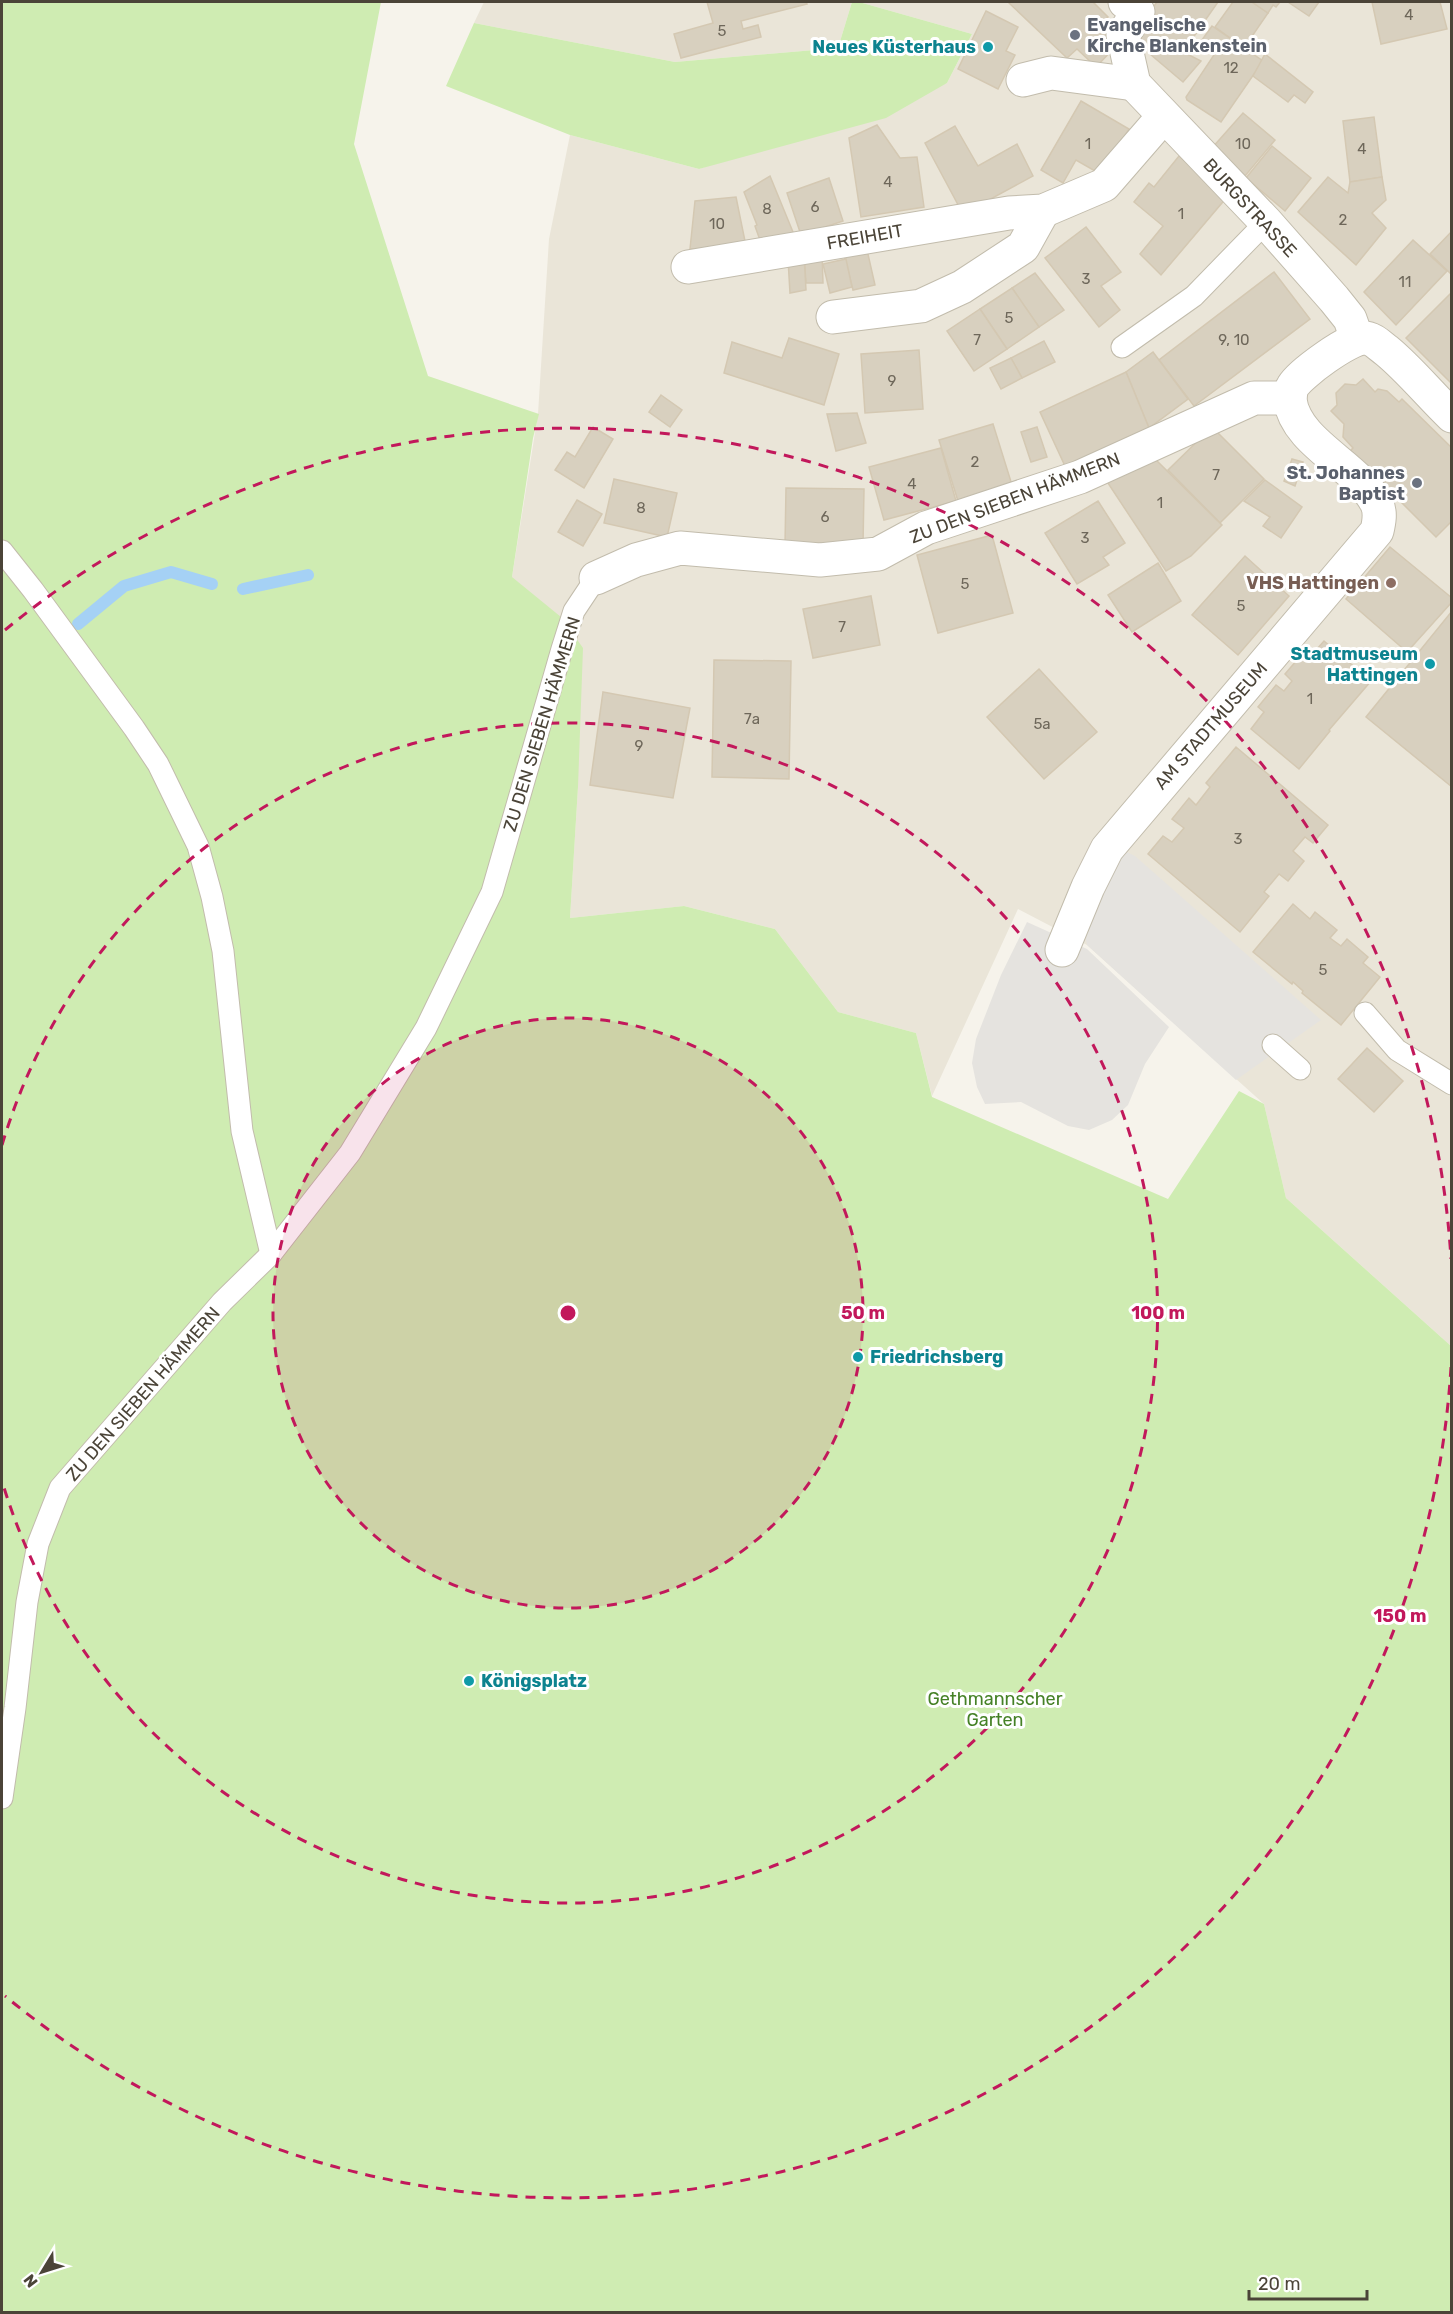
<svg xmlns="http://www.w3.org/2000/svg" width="1453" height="2314" font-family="Rubik,sans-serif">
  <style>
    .residential { fill: #eae5d8 }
    .green { fill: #cfecb2 }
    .parking { fill: #e5e3df }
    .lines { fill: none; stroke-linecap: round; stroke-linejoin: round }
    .stream { stroke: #a5d1f5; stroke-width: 12 }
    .building { fill: #d8d0bf; stroke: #d4c8b2; stroke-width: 1.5 }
    .service-casing { stroke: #c2bcac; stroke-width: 23 }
    .minor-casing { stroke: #c2bcac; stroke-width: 35 }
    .service { stroke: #fff; stroke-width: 21 }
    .minor { stroke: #fff; stroke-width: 33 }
    .ring { fill: none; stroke: #c2185b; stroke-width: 3; stroke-dasharray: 10 8 }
    .worship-dot { fill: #6b7280; stroke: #fff; stroke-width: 2 }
    .culture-dot { fill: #0f9aa8; stroke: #fff; stroke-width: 2 }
    .education-dot { fill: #8d6e63; stroke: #fff; stroke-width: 2 }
    .labels { text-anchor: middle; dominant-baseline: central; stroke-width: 6; stroke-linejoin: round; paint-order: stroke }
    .number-label { font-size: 15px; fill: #6e675a }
    .worship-label { font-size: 18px; font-weight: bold; fill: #5b616d; stroke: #fff; text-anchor: start }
    .culture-label { font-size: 18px; font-weight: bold; fill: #0d838f; stroke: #fff; text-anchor: end }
    .street-label { font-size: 18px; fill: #4b4438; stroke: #fff }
    .education-label { font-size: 18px; font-weight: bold; fill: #785e54; stroke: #fff; text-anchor: end }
    .park-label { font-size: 18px; fill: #458126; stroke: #fff }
    .centre { fill: #c2185b; stroke: #fff; stroke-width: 3 }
    .ring-label { font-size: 18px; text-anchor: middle; font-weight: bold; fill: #c2185b; stroke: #fff; stroke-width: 6; stroke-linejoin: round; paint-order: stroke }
  </style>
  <rect width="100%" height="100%" fill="#f6f3eb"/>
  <g class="residential">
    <polygon points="484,2 852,2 838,48 675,62 474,23"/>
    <polygon points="859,2 1451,2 1451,1346 1286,1198 1264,1104 1087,945 1018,909 932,1096 916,1033 838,1012 775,929 684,906 570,918 578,787 512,577 538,414 549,239 570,135 699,169 947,83 972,34"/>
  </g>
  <g class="green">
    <polygon points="2,2 381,2 354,144 428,376 539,414 533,438 512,577 561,617 583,648 578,787 570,918 684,906 775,929 838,1012 916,1033 932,1097 1168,1199 1239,1091 1264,1104 1286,1198 1451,1346 1451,2312 2,2312"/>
    <polygon points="852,2 859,2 972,34 947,83 886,118 699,169 570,135 446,86 474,23 675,62 838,48"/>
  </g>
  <g class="parking">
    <polygon points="1123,850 1135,856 1321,1020 1236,1080 1087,945 1083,923"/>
    <polygon points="1027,922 1087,949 1169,1027 1145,1064 1128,1105 1112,1120 1089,1130 1068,1126 1021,1102 985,1104 977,1087 972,1063 976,1039 1001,975"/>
  </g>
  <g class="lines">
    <g class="stream">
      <polyline points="243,589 308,575"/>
      <polyline points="78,624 124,586 171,572 212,584"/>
    </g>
  </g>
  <g class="building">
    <polygon points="707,2 806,2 807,4 741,21 743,29 758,25 761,37 681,58 674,34 713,23"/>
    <polygon points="1008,2 1093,2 1108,17 1099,25 1118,44 1096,67 1077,49 1067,58"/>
    <polygon points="1157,2 1218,2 1183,52 1201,61 1183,82 1131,38"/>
    <polygon points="1233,2 1252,2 1268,13 1244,48 1215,27"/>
    <polygon points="1252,2 1280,2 1276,7 1273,5 1268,13"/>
    <polygon points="1288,2 1319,2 1309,16"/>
    <polygon points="1372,2 1440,2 1447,29 1381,44"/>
    <polygon points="986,11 1018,27 1006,51 1015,55 998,89 958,69"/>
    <polygon points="1212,26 1263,61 1221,122 1187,100 1186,97 1214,55 1199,44"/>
    <polygon points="1265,54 1313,92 1305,103 1294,95 1288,102 1253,76"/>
    <polygon points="1081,101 1129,129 1102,175 1076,160 1063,183 1041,170"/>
    <polygon points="1243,113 1275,140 1245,176 1212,148"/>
    <polygon points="1374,117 1382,177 1350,182 1343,121"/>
    <polygon points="877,125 900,158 917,157 924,207 861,217 849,138"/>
    <polygon points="955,126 978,166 1017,144 1033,176 963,214 925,143"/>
    <polygon points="1272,146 1311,178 1285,211 1246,178"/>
    <polygon points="1179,156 1227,197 1161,275 1140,254 1163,226 1134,202 1149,183 1154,187"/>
    <polygon points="770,176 795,237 761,243 755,226 757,225 744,192"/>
    <polygon points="1328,177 1348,193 1350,182 1382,177 1386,200 1372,213 1386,228 1356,265 1298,212"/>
    <polygon points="829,178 843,221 801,235 787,193"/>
    <polygon points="736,197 746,246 690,249 695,201"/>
    <polygon points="1086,227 1121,272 1101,286 1120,310 1099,327 1045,258"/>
    <polygon points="1452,231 1452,273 1451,274 1430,254"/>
    <polygon points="1413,240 1447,271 1396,325 1364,292"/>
    <polygon points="867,250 875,285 853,290 844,255"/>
    <polygon points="822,254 823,283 806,283 804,255"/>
    <polygon points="804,255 806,290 790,293 788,259"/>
    <polygon points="846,259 852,287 830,293 823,264"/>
    <polygon points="1274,272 1310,319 1194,406 1159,360"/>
    <polygon points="1035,273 1064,310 1039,327 1012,288"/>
    <polygon points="1012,288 1039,327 1007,349 980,309"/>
    <polygon points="1452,292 1452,382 1451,383 1406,338"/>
    <polygon points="980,309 1007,349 974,371 947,331"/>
    <polygon points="789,338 839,354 824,405 724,373 732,342 782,358"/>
    <polygon points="1044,341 1055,362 1022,378 1011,358"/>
    <polygon points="919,350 923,409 865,413 861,354"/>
    <polygon points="1153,352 1188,399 1149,428 1126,372"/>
    <polygon points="1011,358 1022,378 1001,389 990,368"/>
    <polygon points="1126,372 1149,428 1065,466 1040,412"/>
    <polygon points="1363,379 1375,392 1378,389 1387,391 1399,402 1402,399 1452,448 1452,521 1436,537 1350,451 1353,448 1343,437 1344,424 1331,411 1337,405 1336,393 1345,384 1356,385"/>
    <polygon points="661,395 682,410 670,427 649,412"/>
    <polygon points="857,413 866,443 836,451 827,414"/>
    <polygon points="993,424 1012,485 958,501 939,440"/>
    <polygon points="593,427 613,439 584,488 555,470 567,452 575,457"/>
    <polygon points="1037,427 1047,457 1031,462 1021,432"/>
    <polygon points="1212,427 1264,479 1220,523 1168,470"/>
    <polygon points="941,448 956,501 884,520 869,467"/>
    <polygon points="1155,459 1222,525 1191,556 1166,571 1106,480"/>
    <polygon points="1292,459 1303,462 1295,486 1284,481"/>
    <polygon points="614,479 677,493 667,537 604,523"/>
    <polygon points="1265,480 1302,507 1281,538 1263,526 1270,517 1244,501"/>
    <polygon points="786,488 864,489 863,546 785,545"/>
    <polygon points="577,500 602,514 583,546 558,532"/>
    <polygon points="1098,501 1125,543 1103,557 1109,565 1077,584 1045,533"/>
    <polygon points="992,535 1013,613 938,633 917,555"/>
    <polygon points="1390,547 1452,598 1452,602 1407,652 1346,599"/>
    <polygon points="1245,556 1289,596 1238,655 1192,615"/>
    <polygon points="1158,563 1181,601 1132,632 1108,595"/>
    <polygon points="871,596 880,645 813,658 803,609"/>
    <polygon points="1452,611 1452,787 1366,717"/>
    <polygon points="1324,641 1371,681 1329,730 1330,731 1299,769 1251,729 1264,712 1258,707 1276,685 1284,691 1292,681 1285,674 1303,653 1309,658"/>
    <polygon points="714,660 791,661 789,779 712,777"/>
    <polygon points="1039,669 1097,732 1044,779 987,717"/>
    <polygon points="603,692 690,708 673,798 590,785"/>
    <polygon points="1236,747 1328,825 1313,843 1305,837 1293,851 1304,861 1288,881 1279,874 1264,892 1269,896 1240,932 1148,854 1163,836 1172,842 1184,828 1172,819 1189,798 1196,805 1210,787 1206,783"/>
    <polygon points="1293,904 1310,919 1315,912 1337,930 1330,938 1341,946 1347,939 1368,957 1363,963 1380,977 1341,1025 1302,993 1303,991 1293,982 1292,984 1253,952"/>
    <polygon points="1367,1048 1403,1081 1374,1112 1338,1079"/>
  </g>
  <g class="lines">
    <g class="service-casing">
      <g id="service">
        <polyline points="1122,347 1194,296 1266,222"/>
        <polyline points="2,551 33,590 134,728 158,764 198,846 212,897 223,951 242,1131 271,1254"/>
        <polyline points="1365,1013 1397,1050 1452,1084"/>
        <polyline points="1273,1045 1300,1069"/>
        <polyline points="2,1798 15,1708 27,1602 38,1544 60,1488 222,1302 271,1254 350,1153 426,1028 492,892 562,649 574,611 596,578"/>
      </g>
    </g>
    <g class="minor-casing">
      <g id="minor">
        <polyline points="1125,2 1138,12 1123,35 1134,84 1266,222 1334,299 1350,319 1357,339"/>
        <polyline points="1023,80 1051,73 1134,84"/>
        <polyline points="688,267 1009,213 1043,211 1104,185 1163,117"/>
        <polyline points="833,317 921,306 962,287 1023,247 1043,211"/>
        <polyline points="596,578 636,560 680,548 820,560 878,554 926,528 1080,477 1254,398 1290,398"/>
        <path d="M 1062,950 L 1088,887 L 1107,849 L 1377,531 C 1379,522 1381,513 1377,504 C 1359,466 1296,444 1290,400 C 1290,396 1291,389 1293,386 C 1300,374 1349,338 1364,338 C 1373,338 1380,346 1387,351 C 1410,370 1430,395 1452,416"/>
      </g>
    </g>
    <use href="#service" class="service"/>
    <use href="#minor" class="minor"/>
  </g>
  <circle cx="568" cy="1313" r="295" fill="#c2185b" fill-opacity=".12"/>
  <g class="ring">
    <circle cx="568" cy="1313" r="295"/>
    <path d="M2 1145A590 590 0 1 1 2 1481"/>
    <path d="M1451 1367A885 885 0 0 1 5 1996M5 630A885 885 0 0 1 1451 1259"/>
  </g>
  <g class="worship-dot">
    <circle cx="1075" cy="35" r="6"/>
    <circle cx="1417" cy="483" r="6"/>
  </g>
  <g class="culture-dot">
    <circle cx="988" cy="47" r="6"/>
    <circle cx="1430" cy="664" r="6"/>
    <circle cx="858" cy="1357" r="6"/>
    <circle cx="469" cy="1681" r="6"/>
  </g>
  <circle class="education-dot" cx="1391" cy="583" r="6"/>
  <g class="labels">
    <g class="number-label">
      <text x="1409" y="15">4</text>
      <text x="722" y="31">5</text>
      <text x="1231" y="68">12</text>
      <text x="1088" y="144">1</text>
      <text x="1243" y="144">10</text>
      <text x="1362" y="149">4</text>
      <text x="888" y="182">4</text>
      <text x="815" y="207">6</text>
      <text x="767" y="209">8</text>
      <text x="1181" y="214">1</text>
      <text x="1343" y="220">2</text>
      <text x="717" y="224">10</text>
      <text x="1086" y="279">3</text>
      <text x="1405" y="282">11</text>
      <text x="1009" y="318">5</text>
      <text x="977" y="340">7</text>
      <text x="1234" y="340">9, 10</text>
      <text x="892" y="381">9</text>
      <text x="975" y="462">2</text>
      <text x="1216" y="475">7</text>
      <text x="912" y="484">4</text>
      <text x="1160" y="503">1</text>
      <text x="641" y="508">8</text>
      <text x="825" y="517">6</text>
      <text x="1085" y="538">3</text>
      <text x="965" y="584">5</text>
      <text x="1241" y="606">5</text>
      <text x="842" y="627">7</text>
      <text x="1310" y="699">1</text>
      <text x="752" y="719">7a</text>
      <text x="1042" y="724">5a</text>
      <text x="639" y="746">9</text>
      <text x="1238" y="839">3</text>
      <text x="1323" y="970">5</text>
    </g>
    <g class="worship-label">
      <text x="1087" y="25">Evangelische<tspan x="1087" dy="21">Kirche Blankenstein</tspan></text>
      <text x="1405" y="473" text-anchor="end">St. Johannes<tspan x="1405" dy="21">Baptist</tspan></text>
    </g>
    <g class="culture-label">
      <text x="976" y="47">Neues Küsterhaus</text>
      <text x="1418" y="654">Stadtmuseum<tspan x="1418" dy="21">Hattingen</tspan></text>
      <text x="870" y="1357" text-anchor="start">Friedrichsberg</text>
      <text x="481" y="1681" text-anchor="start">Königsplatz</text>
    </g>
    <g class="street-label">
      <text transform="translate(1250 208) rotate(47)">BURGSTRASSE</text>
      <text transform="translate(865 237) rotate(-10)">FREIHEIT</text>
      <text transform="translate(1015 498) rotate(-21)">ZU DEN SIEBEN HÄMMERN</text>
      <text transform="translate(542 724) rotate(-73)">ZU DEN SIEBEN HÄMMERN</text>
      <text transform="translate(1211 726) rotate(-49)">AM STADTMUSEUM</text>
      <text transform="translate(143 1394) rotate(-49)">ZU DEN SIEBEN HÄMMERN</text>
    </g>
    <g class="education-label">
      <text x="1379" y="583">VHS Hattingen</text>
    </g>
    <g class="park-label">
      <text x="995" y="1699">Gethmannscher<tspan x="995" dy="21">Garten</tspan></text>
    </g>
  </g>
  <circle cx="568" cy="1313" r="9" class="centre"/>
  <g class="ring-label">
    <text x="863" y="1319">50 m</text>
    <text x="1158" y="1319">100 m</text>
    <text x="1400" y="1622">150 m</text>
  </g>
  <rect width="1453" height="2314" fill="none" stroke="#4b4438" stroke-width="6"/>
  <g transform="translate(42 2272) rotate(232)" stroke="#ffffff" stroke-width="4.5" paint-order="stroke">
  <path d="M0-4.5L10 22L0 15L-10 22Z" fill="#4b4438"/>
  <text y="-9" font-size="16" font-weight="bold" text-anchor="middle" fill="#4b4438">N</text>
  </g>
  <path d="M1249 2290v9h118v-9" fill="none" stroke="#4b4438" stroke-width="3"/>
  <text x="1258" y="2290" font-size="18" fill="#4b4438" stroke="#ffffff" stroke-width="4.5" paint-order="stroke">20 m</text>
</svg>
